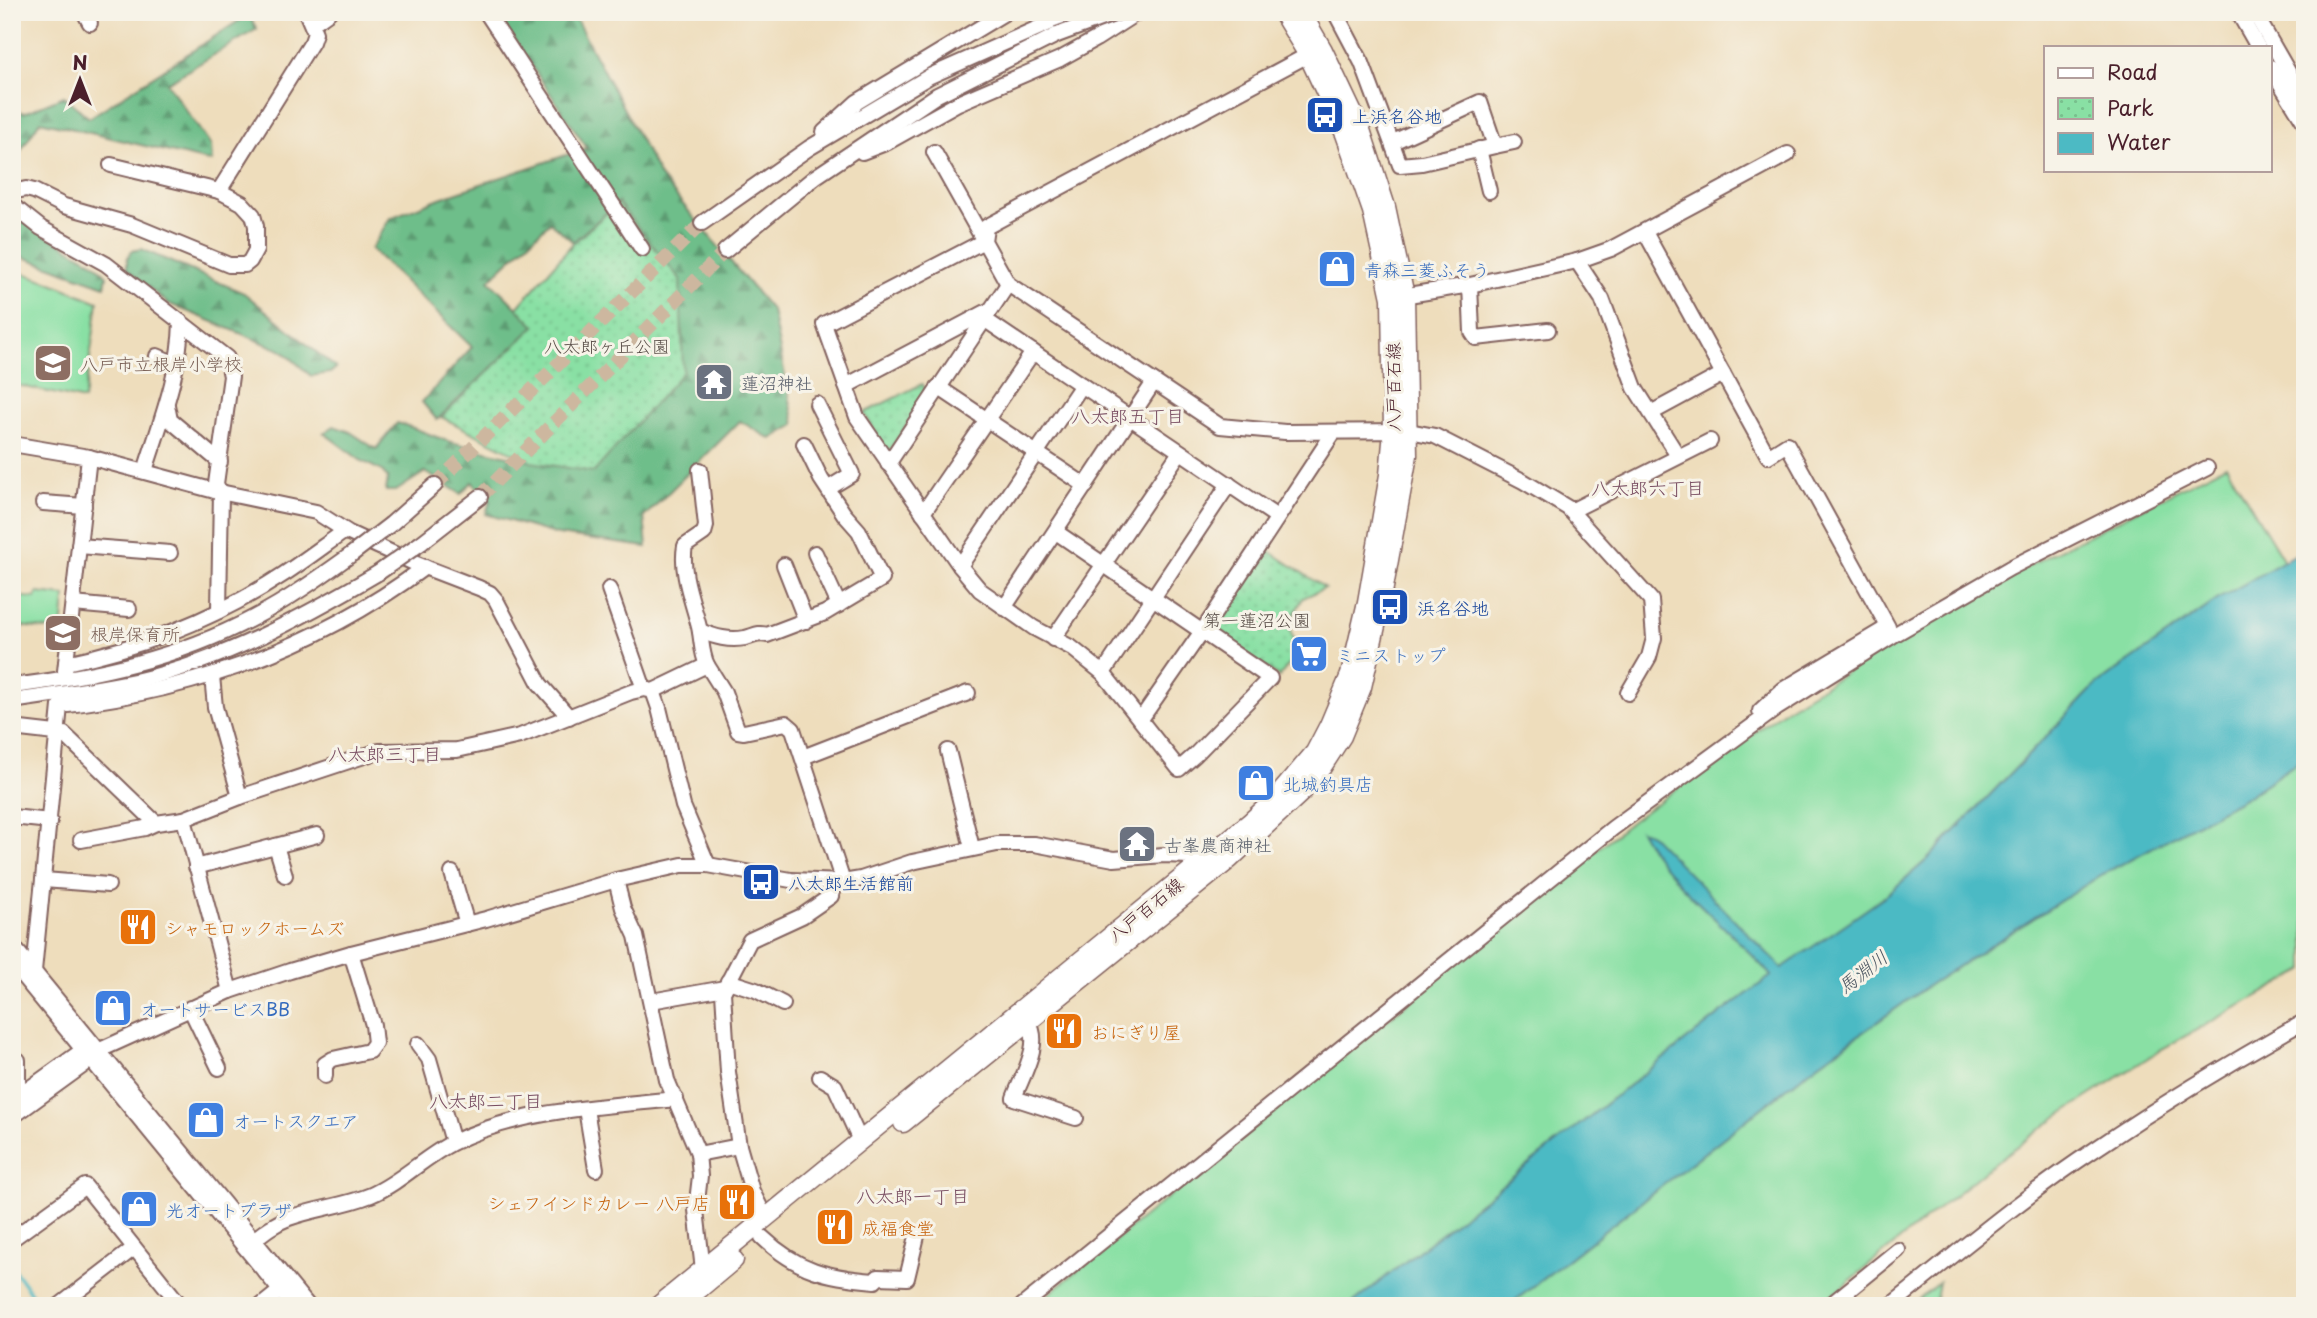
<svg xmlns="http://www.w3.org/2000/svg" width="2317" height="1318" font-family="'Playpen Sans','Klee One',sans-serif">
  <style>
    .grass { fill: #89e0a4; stroke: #6a8068; stroke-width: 2 }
    .forest { fill: url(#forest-firs); stroke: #5c6e5a; stroke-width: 2 }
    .park { fill: url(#park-dots); stroke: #6a8068; stroke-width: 2 }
    .water { fill: #4cbac4; stroke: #4b6c78; stroke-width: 2 }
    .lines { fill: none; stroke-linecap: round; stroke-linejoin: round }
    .stream { stroke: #4cbac4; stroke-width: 3.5 }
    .minor-tunnel { stroke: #cdb79f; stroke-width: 14; stroke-dasharray: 14 7; stroke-linecap: butt }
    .minor-casing { stroke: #83625e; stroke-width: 18 }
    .major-casing { stroke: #83625e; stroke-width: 21 }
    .minor { stroke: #fff; stroke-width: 14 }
    .major { stroke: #fff; stroke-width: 18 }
    .minor-bridge-casing { stroke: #83625e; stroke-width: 18; stroke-linecap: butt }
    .minor-bridge { stroke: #fff; stroke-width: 14 }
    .labels { text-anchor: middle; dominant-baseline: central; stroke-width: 6; stroke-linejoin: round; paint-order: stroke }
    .transit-label { font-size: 18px; fill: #164399; stroke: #f7f3e8; text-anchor: start }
    .shop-label { font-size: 18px; fill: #366cbe; stroke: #f7f3e8; text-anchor: start }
    .park-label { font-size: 18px; fill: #5a4f49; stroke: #f7f3e8 }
    .education-label { font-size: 18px; fill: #785e54; stroke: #f7f3e8; text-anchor: start }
    .worship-label { font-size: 18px; fill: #5b616d; stroke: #f7f3e8; text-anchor: start }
    .street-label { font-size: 18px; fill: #4a1f2b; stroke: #f7f3e8 }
    .food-label { font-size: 18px; fill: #c56008; stroke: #f7f3e8; text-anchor: start }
    .neighbourhood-label { font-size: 19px; fill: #794e62; stroke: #f7f3e8 }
    .water-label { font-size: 19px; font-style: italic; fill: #4b5561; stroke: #f7f3e8 }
  </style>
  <defs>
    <pattern id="forest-firs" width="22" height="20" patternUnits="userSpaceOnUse" patternTransform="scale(1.75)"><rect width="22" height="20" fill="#6ebe8a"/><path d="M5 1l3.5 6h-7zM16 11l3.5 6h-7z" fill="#5c9a71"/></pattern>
    <pattern id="park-dots" width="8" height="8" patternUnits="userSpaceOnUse" patternTransform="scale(1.75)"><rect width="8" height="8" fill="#89e0a4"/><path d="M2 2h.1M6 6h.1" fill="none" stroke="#78c08d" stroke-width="1.8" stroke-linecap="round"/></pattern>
  </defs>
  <rect width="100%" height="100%" fill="#f7f3e8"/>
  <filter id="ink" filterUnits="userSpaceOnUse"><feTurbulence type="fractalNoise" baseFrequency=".0143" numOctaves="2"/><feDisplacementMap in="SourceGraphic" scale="14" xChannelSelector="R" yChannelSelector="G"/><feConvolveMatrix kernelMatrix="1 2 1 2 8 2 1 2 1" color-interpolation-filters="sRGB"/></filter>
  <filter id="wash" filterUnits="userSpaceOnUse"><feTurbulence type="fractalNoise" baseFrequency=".00686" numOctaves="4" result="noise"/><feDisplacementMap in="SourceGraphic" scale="28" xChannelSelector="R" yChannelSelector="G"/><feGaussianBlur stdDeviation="1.57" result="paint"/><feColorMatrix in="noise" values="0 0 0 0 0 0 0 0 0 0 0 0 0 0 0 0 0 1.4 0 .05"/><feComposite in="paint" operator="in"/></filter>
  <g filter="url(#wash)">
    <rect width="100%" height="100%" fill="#eeddbc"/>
    <g class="grass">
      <polygon points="12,269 52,283 98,302 84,400 12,384"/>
      <polygon points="2226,465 2284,561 2220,598 2096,685 1928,859 1883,898 1720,1014 1349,1306 1034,1306 1632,821 1788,708 1977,592"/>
      <polygon points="37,593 65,596 62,631 12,625 12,596 36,598"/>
      <polygon points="2305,757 2305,970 2160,1050 2057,1117 1988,1168 1819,1306 1508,1306 1814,1067 1929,985 2101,875 2248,796"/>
      <polygon points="1939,1282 1935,1306 1912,1306"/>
    </g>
    <g class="forest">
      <path d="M 495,12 L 572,12 L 660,177 L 772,311 L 795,425 L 771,439 L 740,421 L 644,517 L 647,547 L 558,535 L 486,514 L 490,501 L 472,482 L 461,494 L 425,472 L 396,491 L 386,491 L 388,478 L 382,471 L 360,460 L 324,433 L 334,426 L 350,432 L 376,449 L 397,423 C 415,427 431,436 448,441 C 496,455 544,464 594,472 L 618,203 L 573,242 L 550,222 L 489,280 L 535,326 L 437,420 L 422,402 L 472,347 L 371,249 L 390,218 L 440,198 L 587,148 Z"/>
      <polygon points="248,15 257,29 167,83 211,146 212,162 40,121 12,164 12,108 24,113 64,96 89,118"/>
      <polygon points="12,215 96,264 107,276 105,286 12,253"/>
      <polygon points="141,249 244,293 336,368 330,373 311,376 283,351 167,303 127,269 127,259 132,251"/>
    </g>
    <g class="park">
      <polygon points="618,203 680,279 683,372 594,472 531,462 441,417 535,326 517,308 573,243"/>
      <polygon points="922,384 928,393 890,450 886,450 864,413"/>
      <polygon points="1265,548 1325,588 1303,598 1292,618 1290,629 1298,653 1279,677 1212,631 1212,624"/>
    </g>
    <path class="water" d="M 2305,549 L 2305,757 L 2248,796 L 2101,875 L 1929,985 L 1814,1067 L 1508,1306 L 1349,1306 L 1720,1014 L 1771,976 C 1731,928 1668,885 1640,830 L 1649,833 L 1782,968 L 1883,898 L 1928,859 L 2096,685 L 2220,598 Z"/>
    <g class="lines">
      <polyline class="stream" points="12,1267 40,1306"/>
    </g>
  </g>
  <g filter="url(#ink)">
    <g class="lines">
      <g class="minor-tunnel">
        <polyline points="435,485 702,223"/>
        <polyline points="480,497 725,251"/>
      </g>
      <g class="minor-casing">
        <g id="minor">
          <polyline points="84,12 90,23"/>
          <polyline points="486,12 642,249"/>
          <polyline points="1335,12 1362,63 1400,165 1422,163 1495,146 1480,102 1393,142"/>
          <polyline points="2238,12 2258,47"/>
          <polyline points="2254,12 2305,101"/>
          <polyline points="312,24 329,12"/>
          <polyline points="1308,55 986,227 984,241 1008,284 1220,426 1285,432 1409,431 1435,436 1523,481 1568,508 1651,600 1654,638 1649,657 1628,693"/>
          <polyline points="2270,67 2305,123"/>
          <polyline points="824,132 857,102 1006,12"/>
          <polyline points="1495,146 1514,142"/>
          <polyline points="1479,149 1489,191"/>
          <polyline points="862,152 888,142 958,103 1060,59 1096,39 1138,12"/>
          <polyline points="934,152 984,241 824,324 857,417 960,566 980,590 1034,628 1072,648 1103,673 1179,769 1195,755 1270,678 1056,532"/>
          <polyline points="219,191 312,42 315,33 306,12"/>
          <polyline points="12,192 26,189 34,191 64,206 132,225 229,265 245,265 250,261 256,250 256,226 253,215 242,203 219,191 111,165"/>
          <polyline points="12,205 41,228 106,264 227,358 231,376 215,491"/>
          <polyline points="702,223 809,148 930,76 1074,12"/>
          <polyline points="1645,232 1768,456 1787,444 1888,627 1784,689 1760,711"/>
          <polyline points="725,251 815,177 937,95 1057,35"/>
          <polyline points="1577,261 1602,299 1635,388 1678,456"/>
          <polyline points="1470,285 1472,332 1476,338 1548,330"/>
          <polyline points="1396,297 1470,285 1577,261 1611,249 1788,154"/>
          <polyline points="984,319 1277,517"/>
          <polyline points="157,356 175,364"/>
          <polyline points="846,386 988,311"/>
          <polyline points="938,387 1086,486"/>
          <polyline points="817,404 852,474 829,488"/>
          <polyline points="167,405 170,420 220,462"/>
          <polyline points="1651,413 1723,374"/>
          <polyline points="12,444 89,457 215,491 316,512 349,533 414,563 479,588 490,593 496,600 540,684 569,717"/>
          <polyline points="888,464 1008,284"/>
          <path d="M 145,471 C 160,423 180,373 181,322"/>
          <polyline points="43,503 84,506"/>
          <polyline points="1571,511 1710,441"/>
          <polyline points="923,513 1033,352"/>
          <polyline points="391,524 435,485"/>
          <polyline points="421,543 480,497"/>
          <polyline points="79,546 170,553"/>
          <polyline points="815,553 839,605"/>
          <polyline points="784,565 806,621"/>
          <polyline points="960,566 1082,385"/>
          <polyline points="609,589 644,689"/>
          <polyline points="73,604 129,609"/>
          <polyline points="1004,608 1154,382"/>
          <polyline points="219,611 221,491"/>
          <path d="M 700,631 C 715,637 729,641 745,638 C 754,636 758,632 767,635 L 825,613 L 882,579 L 859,531 L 844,514 L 821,479 L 804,444"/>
          <polyline points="1053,639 1180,452"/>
          <path d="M 66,663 C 144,647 217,618 284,574 C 304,561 325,545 345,531"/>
          <polyline points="707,665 724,692 738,731 744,732 786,723 793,729 843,882"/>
          <polyline points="65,671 89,457"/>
          <polyline points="1103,673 1229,484"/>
          <polyline points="212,676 215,707 240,797"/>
          <path d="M 12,686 C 95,676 178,658 253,618 C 288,600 320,577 352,554"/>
          <path d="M 653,691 L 707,665 C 701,652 702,640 699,627 C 693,602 680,572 685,546 L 704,533 L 706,526 L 700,470"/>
          <path d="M 12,701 C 55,695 97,689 139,680 C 225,660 303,617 378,573"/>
          <polyline points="1141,719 1214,614 1334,432"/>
          <polyline points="12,728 64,734 156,823 184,819"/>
          <polyline points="948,751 972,848"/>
          <polyline points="803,757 968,693"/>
          <polyline points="12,817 50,821"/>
          <polyline points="81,840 145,828 156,823"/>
          <polyline points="276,846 285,875"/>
          <polyline points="196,867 317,835"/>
          <polyline points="452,873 467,924"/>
          <polyline points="44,880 108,885"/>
          <polyline points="616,880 623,908 636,936 667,1080 698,1153 703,1153 739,1146"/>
          <polyline points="12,945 308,1306"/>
          <polyline points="12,963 293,1306"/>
          <path d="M 34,971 L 60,706 C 193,691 317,648 425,567"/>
          <polyline points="728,981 756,990 783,1004"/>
          <polyline points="230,991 184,819 240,797 379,751 457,750 520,736 631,692 644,689 653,691 659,708 683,806 708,865"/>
          <polyline points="651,1001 725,988"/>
          <polyline points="190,1008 219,1068"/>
          <path d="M 1028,1022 C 1043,1043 1022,1076 1014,1098 L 1076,1118"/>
          <polyline points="418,1044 429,1059 453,1142"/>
          <polyline points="12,1060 18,1060 18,1098"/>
          <polyline points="325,1076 325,1064 333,1059 369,1051 375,1043 373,1025 351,953"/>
          <polyline points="820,1077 835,1086 857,1134 863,1140"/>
          <polyline points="12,1101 83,1050 92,1050"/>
          <polyline points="586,1109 596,1169"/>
          <polyline points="12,1117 92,1059 100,1050 230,991 290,971 351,953 486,919 616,880 682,865 708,865 791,880 843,882 861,879 912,862 997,844 1034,844 1114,859 1164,855 1214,857"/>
          <polyline points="698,1153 700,1176 696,1210 703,1270"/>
          <polyline points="766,1219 752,1191 739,1146 728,1072 723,992 750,940 802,916 831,896 834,882"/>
          <path d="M 762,1237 C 798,1271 827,1277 875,1281 L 878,1277 L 907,1278 L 917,1236"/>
          <polyline points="12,1239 85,1186 181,1306"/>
          <path d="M 245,1247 C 259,1236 272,1224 289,1218 C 316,1208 344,1206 371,1195 C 401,1182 423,1158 452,1143 C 520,1109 601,1107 676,1099"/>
          <polyline points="59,1306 134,1248"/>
          <polyline points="261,1306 286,1286"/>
          <polyline points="1022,1306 1613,828 1777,708 1892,636 2010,568 2207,468"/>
          <polyline points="1829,1306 1898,1250"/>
          <path d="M 1890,1306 C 1957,1253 2023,1197 2094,1150 C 2162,1104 2233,1061 2305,1021"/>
        </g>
      </g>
      <g class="major-casing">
        <g id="major">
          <polyline points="903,1123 1230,859 1303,791 1322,767 1342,736 1362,687 1381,604 1408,455 1405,296 1386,207 1361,130 1323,50 1301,12"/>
          <polyline points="658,1306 1249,823 1275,799 1315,752 1329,725 1350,675 1367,602 1389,475 1393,431 1391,298 1372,211 1345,134 1308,55 1282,12"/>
          <polyline points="679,1306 734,1260"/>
        </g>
      </g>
      <use href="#minor" class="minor"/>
      <use href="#major" class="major"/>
      <g class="minor-bridge-casing">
        <g id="minor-bridge">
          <polyline points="1057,35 1119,12"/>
          <polyline points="352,554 391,524"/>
          <polyline points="378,573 421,543"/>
        </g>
      </g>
      <use href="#minor-bridge" class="minor-bridge"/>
    </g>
  </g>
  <defs>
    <g id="bus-square" transform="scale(2.0125)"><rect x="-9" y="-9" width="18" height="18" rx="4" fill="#1a4fb4" stroke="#f7f3e8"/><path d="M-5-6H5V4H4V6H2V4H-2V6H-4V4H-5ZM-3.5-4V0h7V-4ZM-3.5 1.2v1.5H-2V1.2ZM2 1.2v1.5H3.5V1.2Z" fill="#fff"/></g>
    <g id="shop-square" transform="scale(2.0125)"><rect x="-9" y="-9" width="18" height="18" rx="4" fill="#3f7fe0" stroke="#f7f3e8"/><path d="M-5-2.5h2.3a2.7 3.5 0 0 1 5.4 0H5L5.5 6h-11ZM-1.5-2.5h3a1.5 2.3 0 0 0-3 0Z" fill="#fff"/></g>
    <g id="school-square" transform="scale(2.0125)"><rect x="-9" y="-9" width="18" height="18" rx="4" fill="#8d6e63" stroke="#f7f3e8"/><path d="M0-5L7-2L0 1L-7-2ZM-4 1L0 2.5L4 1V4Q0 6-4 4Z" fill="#fff"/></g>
    <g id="temple-square" transform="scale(2.0125)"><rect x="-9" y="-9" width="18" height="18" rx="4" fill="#6b7280" stroke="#f7f3e8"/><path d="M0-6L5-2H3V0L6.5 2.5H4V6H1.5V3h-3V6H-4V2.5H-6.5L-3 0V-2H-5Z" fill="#fff"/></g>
    <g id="supermarket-square" transform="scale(2.0125)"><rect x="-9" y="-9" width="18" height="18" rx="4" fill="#3f7fe0" stroke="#f7f3e8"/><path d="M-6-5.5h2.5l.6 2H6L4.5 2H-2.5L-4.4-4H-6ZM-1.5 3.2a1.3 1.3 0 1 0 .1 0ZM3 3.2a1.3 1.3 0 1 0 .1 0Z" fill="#fff"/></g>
    <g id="restaurant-square" transform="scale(2.0125)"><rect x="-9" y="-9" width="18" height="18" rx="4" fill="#e8710a" stroke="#f7f3e8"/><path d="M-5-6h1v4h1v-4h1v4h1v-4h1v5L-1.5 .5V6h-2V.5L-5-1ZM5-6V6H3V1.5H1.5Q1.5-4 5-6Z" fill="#fff"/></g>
  </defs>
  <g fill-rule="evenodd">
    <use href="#bus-square" x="1325" y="115"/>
    <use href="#shop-square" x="1337" y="269"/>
    <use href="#school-square" x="53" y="363"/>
    <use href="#temple-square" x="714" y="382"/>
    <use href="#bus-square" x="1390" y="607"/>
    <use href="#school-square" x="63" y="633"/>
    <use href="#supermarket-square" x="1309" y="654"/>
    <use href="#shop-square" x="1256" y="783"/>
    <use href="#temple-square" x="1137" y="844"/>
    <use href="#bus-square" x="761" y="882"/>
    <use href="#restaurant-square" x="138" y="927"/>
    <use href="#shop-square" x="113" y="1008"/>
    <use href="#restaurant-square" x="1064" y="1031"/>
    <use href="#shop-square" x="206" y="1120"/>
    <use href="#restaurant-square" x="737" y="1202"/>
    <use href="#shop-square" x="139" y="1209"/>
    <use href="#restaurant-square" x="835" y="1227"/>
  </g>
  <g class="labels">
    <g class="transit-label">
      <text x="1352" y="115">上浜名谷地</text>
      <text x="1417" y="607">浜名谷地</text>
      <text x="788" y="882">八太郎生活館前</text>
    </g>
    <g class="shop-label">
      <text x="1364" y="269">青森三菱ふそう</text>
      <text x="1336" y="654">ミニストップ</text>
      <text x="1283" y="783">北城釣具店</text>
      <text x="140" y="1008">オートサービスBB</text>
      <text x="233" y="1120">オートスクエア</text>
      <text x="166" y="1209">光オートプラザ</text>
    </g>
    <g class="park-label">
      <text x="607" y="345">八太郎ヶ丘公園</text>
      <text x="1257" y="619">第一蓮沼公園</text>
    </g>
    <g class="education-label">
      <text x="80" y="363">八戸市立根岸小学校</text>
      <text x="90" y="633">根岸保育所</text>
    </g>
    <g class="worship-label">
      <text x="741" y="382">蓮沼神社</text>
      <text x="1164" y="844">古峯農商神社</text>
    </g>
    <g class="street-label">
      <text transform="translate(1392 387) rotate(-90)">八戸百石線</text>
      <text transform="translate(1145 909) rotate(-39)">八戸百石線</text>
    </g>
    <g class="food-label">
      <text x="165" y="927">シャモロックホームズ</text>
      <text x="1091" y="1031">おにぎり屋</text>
      <text x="710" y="1202" text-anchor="end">シェフインドカレー 八戸店</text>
      <text x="862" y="1227">成福食堂</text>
    </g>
    <g class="neighbourhood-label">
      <text x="1128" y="415">八太郎五丁目</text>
      <text x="1648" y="487">八太郎六丁目</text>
      <text x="385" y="753">八太郎三丁目</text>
      <text x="486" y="1100">八太郎二丁目</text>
      <text x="913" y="1195">八太郎一丁目</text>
    </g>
    <g class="water-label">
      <text transform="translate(1862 971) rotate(-38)">馬淵川</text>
    </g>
  </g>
  <rect width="2317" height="1318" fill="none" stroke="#f7f3e8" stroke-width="42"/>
  <rect x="2044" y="46" width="228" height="126" fill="#f7f3e8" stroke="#b29e9c" stroke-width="2"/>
  <rect x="2058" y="68" width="35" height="10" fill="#ffffff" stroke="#b29e9c" stroke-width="2"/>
  <text x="2107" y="80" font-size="21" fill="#4a1f2b">Road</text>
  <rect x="2058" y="98" width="35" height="21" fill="url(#park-dots)" stroke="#b29e9c" stroke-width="2"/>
  <text x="2107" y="116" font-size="21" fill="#4a1f2b">Park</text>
  <rect x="2058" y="133" width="35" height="21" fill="#4cbac4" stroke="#b29e9c" stroke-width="2"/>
  <text x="2107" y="150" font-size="21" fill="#4a1f2b">Water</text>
  <g transform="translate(80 80)" stroke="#f7f3e8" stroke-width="5" paint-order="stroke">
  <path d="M0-5L12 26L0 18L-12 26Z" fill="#4a1f2b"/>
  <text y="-10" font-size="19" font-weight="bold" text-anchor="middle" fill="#4a1f2b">N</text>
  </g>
</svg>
